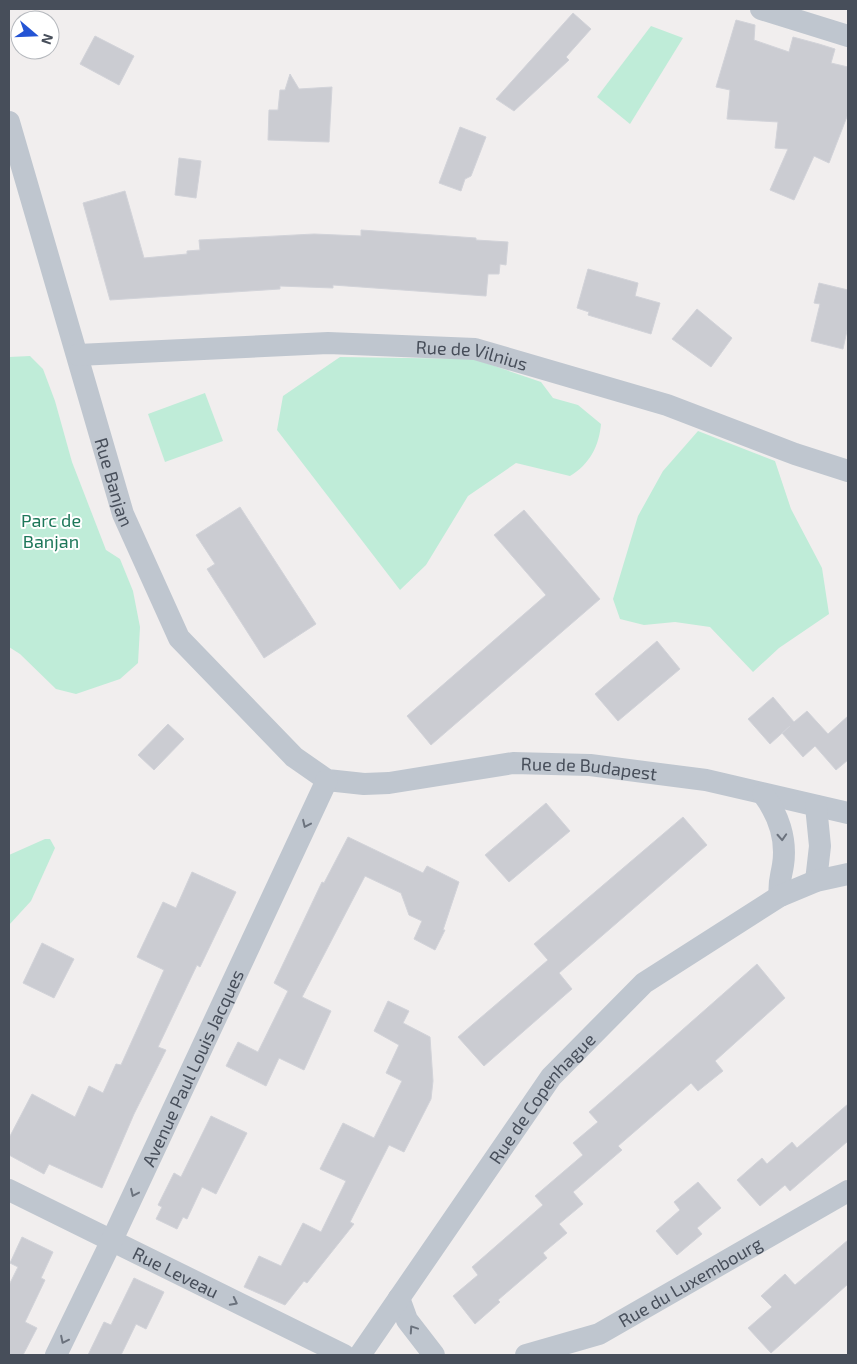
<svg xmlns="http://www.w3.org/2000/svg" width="857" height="1364" font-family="'Exo 2',sans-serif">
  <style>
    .green { fill: #bfecd8 }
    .building { fill: #cbccd2; stroke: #d2d3d9 }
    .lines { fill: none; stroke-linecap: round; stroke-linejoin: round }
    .street { stroke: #bfc6cf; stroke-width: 22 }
    .oneway { stroke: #6b727d }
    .labels { text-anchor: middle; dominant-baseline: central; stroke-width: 4; stroke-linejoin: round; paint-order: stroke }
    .street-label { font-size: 18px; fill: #474e5a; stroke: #fff }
    .park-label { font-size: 18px; fill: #1d7759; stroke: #fff }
  </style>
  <rect width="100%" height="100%" fill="#f1eeee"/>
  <g class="green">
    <polygon points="651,26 683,38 630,124 597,97"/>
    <polygon points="30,356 43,369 55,401 72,462 106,550 120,559 133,591 140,627 138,663 120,679 76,694 56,689 20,654 9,647 9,357"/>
    <path d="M 340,357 L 474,359 L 541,382 L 553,398 L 578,405 L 601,424 C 599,446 590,464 570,476 L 516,463 L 468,496 L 426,565 L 400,590 L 277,430 L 283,396 Z"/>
    <polygon points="205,393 223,441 165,462 148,414"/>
    <polygon points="698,431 775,461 791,509 822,568 829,614 779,648 753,672 710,627 675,622 644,625 620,619 613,599 638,516 663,471"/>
    <polygon points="45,839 50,839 55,848 31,901 9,925 9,855"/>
  </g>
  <g class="building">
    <polygon points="573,13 591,29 566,57 569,60 514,111 496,99"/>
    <polygon points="736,20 755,25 754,40 789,52 793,37 819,44 835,49 831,63 848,67 848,114 829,163 814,156 794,200 770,190 788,149 775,148 778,122 727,119 730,90 716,87"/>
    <polygon points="95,36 134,56 119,85 80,64"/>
    <polygon points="290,74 299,89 332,87 329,142 268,140 269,110 278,110 280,90 285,90"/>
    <polygon points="460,127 486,137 471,176 465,179 461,191 439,183"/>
    <polygon points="179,158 201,161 196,198 175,195"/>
    <polygon points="125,191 144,258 187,254 187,251 200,250 199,240 314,234 361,236 361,230 476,238 476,240 508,242 506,265 500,264 499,274 488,274 486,296 333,285 333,288 280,286 280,289 110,300 83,203"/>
    <polygon points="588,269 638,283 635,296 660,303 651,334 588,315 589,312 577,308"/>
    <polygon points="819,283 848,290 848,326 843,349 811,341 820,304 814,303"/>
    <polygon points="697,309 732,338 711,367 672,339"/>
    <polygon points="240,507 316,624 264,658 207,569 215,564 196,535"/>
    <polygon points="524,510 600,599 431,745 407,716 546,595 494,535"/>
    <polygon points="657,641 680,669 618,721 595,694"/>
    <polygon points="773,697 794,722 807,711 828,734 848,716 848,760 836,770 815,746 803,757 782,733 790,726 770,744 748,719"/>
    <polygon points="168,724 184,739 154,770 138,755"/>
    <polygon points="546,803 570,831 509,882 485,855"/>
    <polygon points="683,817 707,845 559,973 572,989 484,1066 458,1037 548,960 534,944"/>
    <polygon points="348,837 423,873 427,866 459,882 443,930 445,930 435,950 414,939 422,921 409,915 401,893 365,876 302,997 331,1011 304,1070 279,1058 266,1086 226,1066 238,1042 258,1052 288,991 274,983 322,882 324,883"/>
    <polygon points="192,872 236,892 200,967 197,965 158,1047 166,1050 134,1114 102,1188 49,1164 44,1174 9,1155 9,1138 32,1094 75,1117 89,1086 103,1093 116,1064 121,1065 164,970 137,957 163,902 176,908"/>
    <polygon points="42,943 74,959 54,998 23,983"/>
    <polygon points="757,964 785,998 715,1061 723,1071 698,1091 691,1083 618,1146 622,1150 573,1192 583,1204 559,1224 567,1233 543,1253 547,1258 498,1300 500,1302 475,1324 453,1296 478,1275 472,1267 543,1205 535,1196 583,1155 573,1143 598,1122 589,1112"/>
    <polygon points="388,1001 409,1011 403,1023 430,1037 433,1081 431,1099 404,1152 389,1145 350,1222 354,1224 307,1283 304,1281 285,1305 244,1287 259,1256 281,1266 303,1223 321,1232 346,1181 320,1169 343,1123 374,1138 402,1081 386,1073 399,1045 374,1031"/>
    <polygon points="848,1104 848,1141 790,1191 785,1185 760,1206 737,1180 762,1158 767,1164 792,1142 797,1148"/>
    <polygon points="211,1116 247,1133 216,1194 202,1187 187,1219 183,1217 177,1229 156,1219 162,1207 158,1205 174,1173 181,1177"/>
    <polygon points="698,1182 721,1208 697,1228 702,1234 677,1255 656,1231 680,1210 674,1202"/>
    <polygon points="22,1237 53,1252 41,1278 45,1280 25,1322 37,1328 23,1355 9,1355 9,1285 18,1267 10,1263"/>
    <polygon points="848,1240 848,1284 771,1353 748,1328 772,1307 761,1296 785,1274 795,1285"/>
    <polygon points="134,1278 164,1292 146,1329 136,1324 121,1355 88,1355 104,1322 111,1325"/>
  </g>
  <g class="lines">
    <g class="street">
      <polyline points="761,9 848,36"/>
      <path id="s1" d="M 9,122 L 123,514 L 179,638 L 294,757 L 327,780 L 364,784 L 389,783 L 513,763 L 590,765 L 706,780 L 848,813"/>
      <path id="s2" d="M 78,355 L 328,343 L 475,349 L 667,405 L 795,454 L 848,471"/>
      <path d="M 763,794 C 778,814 787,839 783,865 C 781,878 778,883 780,896"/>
      <polyline points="816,881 820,846 816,806"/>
      <path id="s3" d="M 9,1190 L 344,1355"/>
      <polyline points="399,1298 407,1320 434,1355"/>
      <path id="s4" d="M 56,1355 L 112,1240 L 327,780"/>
      <path id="s5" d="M 360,1355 L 551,1077 L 644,983 L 780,896 L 816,881 L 848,874"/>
      <path id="s6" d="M 526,1355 L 599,1334 L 848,1191"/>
    </g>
  </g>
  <defs><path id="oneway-chevron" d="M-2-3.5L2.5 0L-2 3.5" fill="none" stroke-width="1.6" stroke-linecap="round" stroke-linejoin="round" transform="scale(1.25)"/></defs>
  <g class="oneway">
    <use href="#oneway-chevron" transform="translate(306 824) rotate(115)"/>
    <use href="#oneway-chevron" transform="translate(782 837) rotate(87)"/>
    <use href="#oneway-chevron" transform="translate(134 1193) rotate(115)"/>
    <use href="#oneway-chevron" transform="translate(234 1302) rotate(27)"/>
    <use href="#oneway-chevron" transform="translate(413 1329) rotate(-124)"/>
    <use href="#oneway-chevron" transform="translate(64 1340) rotate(116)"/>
  </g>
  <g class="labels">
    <g class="street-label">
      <text stroke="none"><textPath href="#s2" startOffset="395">Rue de Vilnius</textPath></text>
      <text stroke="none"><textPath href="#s1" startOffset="375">Rue Banjan</textPath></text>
      <text stroke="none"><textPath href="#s1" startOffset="1014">Rue de Budapest</textPath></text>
      <text stroke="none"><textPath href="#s4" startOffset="318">Avenue Paul Louis Jacques</textPath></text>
      <text stroke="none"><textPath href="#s5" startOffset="315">Rue de Copenhague</textPath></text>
      <text stroke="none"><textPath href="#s3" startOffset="186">Rue Leveau</textPath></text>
      <text stroke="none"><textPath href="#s6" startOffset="181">Rue du Luxembourg</textPath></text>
    </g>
    <g class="park-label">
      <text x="51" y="520">Parc de<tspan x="51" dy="21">Banjan</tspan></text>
    </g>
  </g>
  <rect width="857" height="1364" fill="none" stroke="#474e5a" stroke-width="20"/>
  <g transform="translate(35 35) rotate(109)"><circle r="24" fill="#ffffff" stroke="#b5b8bd"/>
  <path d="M0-4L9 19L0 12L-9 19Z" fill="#2454d4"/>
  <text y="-8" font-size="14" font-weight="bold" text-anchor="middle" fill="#474e5a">N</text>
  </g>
</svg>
